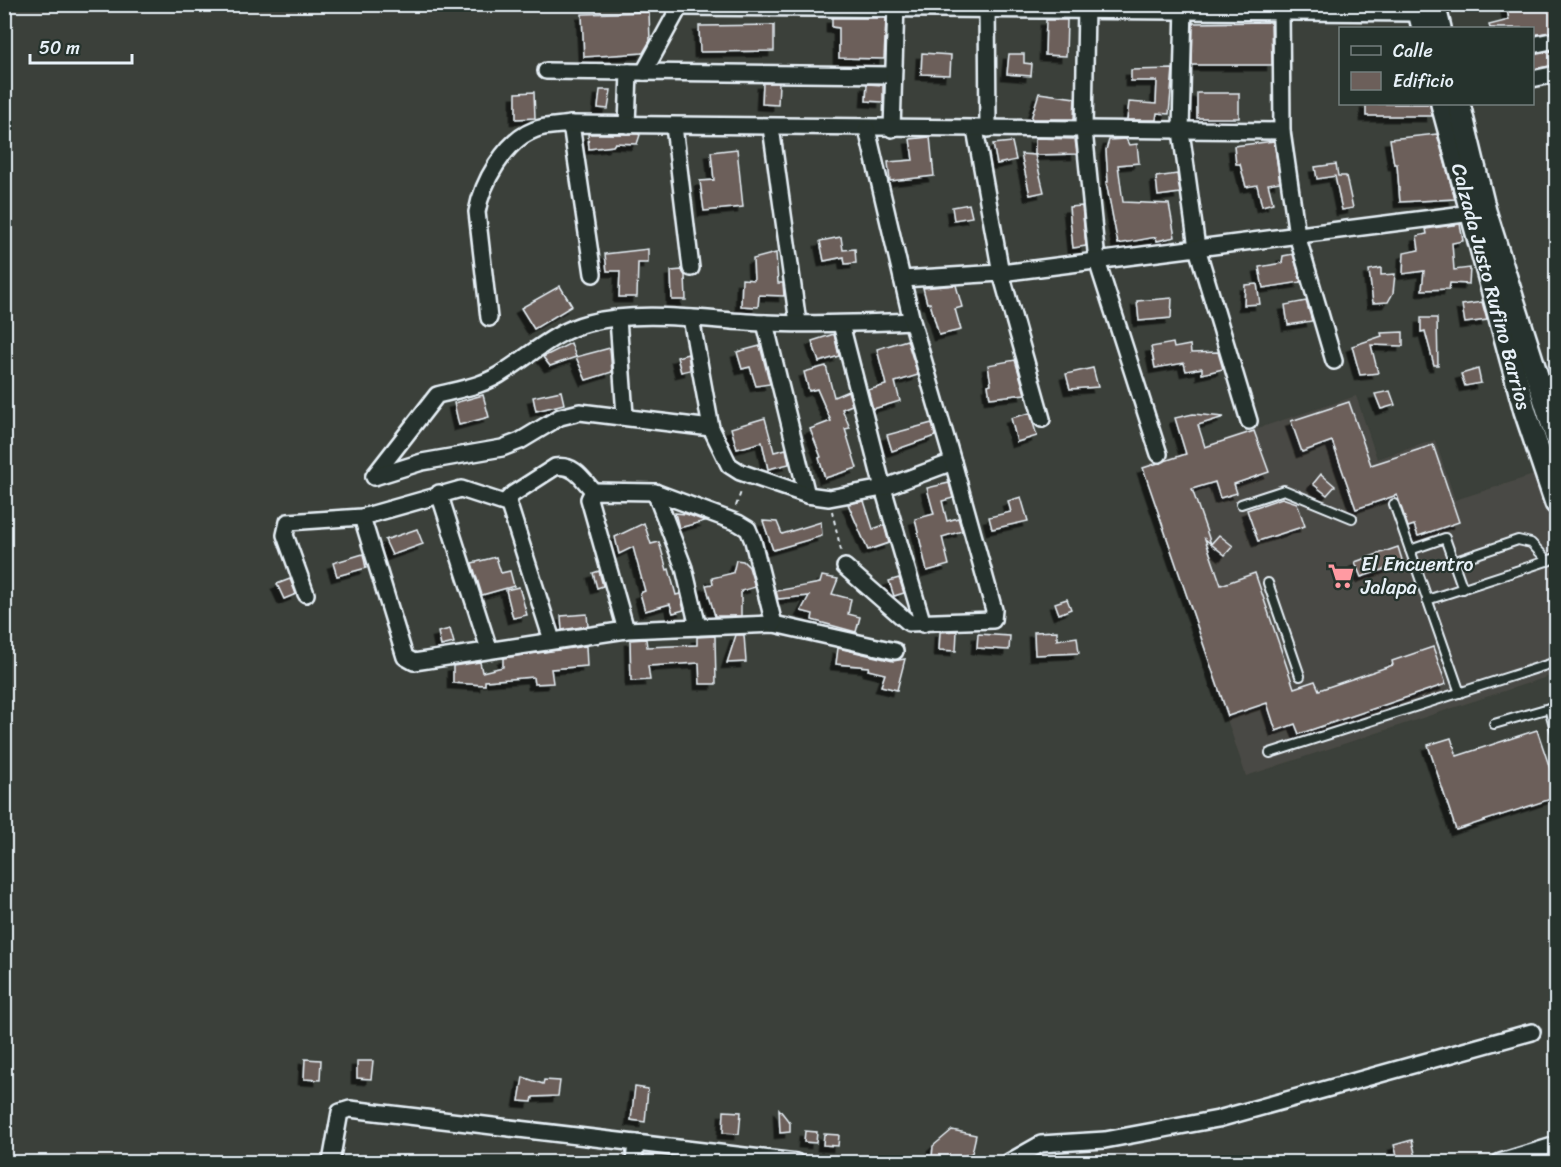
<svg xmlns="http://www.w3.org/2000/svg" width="1561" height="1167" font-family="Sriracha,sans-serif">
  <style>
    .built { fill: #4a4944 }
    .building { fill: #6c5f5a; stroke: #e8f1f8; stroke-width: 1.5; filter: url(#shadow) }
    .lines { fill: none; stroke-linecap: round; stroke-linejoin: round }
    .lane-casing { stroke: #e8f1f8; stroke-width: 12 }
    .street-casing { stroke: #e8f1f8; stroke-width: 20 }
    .secondary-casing { stroke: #e8f1f8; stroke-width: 26 }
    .path { stroke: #e8f1f8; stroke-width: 2; stroke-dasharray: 4.5 4.5; stroke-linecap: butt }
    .lane { stroke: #26332d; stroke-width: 8 }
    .street { stroke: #26332d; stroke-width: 15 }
    .secondary { stroke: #26332d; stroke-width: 21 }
    .labels { text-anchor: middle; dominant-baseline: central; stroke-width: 4.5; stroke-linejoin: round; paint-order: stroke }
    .street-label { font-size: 20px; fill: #e8f1f8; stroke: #26332d }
    .poi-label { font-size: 20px; fill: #e8f1f8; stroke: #26332d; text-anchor: start }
  </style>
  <defs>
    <filter id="shadow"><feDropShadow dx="-5.5" dy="5.5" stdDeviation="0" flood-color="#0009"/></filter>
  </defs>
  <rect width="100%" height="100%" fill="#3b403a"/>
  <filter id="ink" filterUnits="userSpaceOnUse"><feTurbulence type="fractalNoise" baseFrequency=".0167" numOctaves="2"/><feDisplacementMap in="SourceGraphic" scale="12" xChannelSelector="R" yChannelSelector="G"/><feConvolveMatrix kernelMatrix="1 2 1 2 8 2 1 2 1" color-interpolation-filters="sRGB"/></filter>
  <g filter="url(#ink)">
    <polygon class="built" points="1356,396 1377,459 1435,440 1455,500 1540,473 1556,523 1556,674 1246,776 1142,466"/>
    <g class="building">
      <polygon points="1506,4 1557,4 1557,31 1533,35 1533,28 1490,28 1489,25 1509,20"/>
      <polygon points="649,12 650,41 643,53 584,57 582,14"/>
      <polygon points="832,18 886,18 884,59 839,58 839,28 832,27"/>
      <polygon points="1046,20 1067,20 1066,56 1045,55"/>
      <polygon points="1271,22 1272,65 1192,65 1193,23"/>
      <polygon points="774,25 774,51 700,52 699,26"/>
      <polygon points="1557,50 1557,65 1533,69 1533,55"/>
      <polygon points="922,53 951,55 950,75 921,74"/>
      <polygon points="1009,54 1024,54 1024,63 1032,64 1031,76 1007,74"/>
      <polygon points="1173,69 1169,114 1157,113 1156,120 1127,120 1129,102 1156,104 1157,81 1131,81 1131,70"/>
      <polygon points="763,83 779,83 778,105 762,104"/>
      <polygon points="867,84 883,85 883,102 866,101"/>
      <polygon points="600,90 611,90 608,109 598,108"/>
      <polygon points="534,92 535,118 516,119 516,93"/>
      <polygon points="1039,93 1075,98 1074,119 1031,119"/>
      <rect x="1197" y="93" width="42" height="25"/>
      <polygon points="1366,104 1430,104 1432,116 1366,116"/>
      <polygon points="588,134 638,134 640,135 637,144 615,143 613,146 589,149"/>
      <polygon points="1437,134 1455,199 1400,202 1397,164 1394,164 1390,139"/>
      <polygon points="930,137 934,176 890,181 888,162 913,160 910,139"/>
      <polygon points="1035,138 1075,139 1077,154 1035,155"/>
      <polygon points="1126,139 1129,145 1137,144 1139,163 1118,165 1123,202 1169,204 1175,237 1157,241 1156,237 1118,244 1106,182 1108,182 1106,150 1109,140"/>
      <polygon points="1274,141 1280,182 1268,184 1273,203 1262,206 1257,185 1246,187 1240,164 1236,164 1234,146"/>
      <polygon points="1012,142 1016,160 997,164 993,144"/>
      <polygon points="737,149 743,207 704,211 700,181 714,180 711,152"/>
      <polygon points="1021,154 1035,155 1044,192 1030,195"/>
      <polygon points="1336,164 1338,176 1346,176 1353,208 1342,210 1335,176 1317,179 1315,167"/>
      <polygon points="1177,174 1180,193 1158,196 1156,177"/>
      <polygon points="969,204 972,217 954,220 952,207"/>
      <polygon points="1082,206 1086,246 1073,248 1069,207"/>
      <polygon points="1460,224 1463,241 1452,243 1454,270 1470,268 1469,284 1450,283 1449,289 1422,290 1424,271 1403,274 1404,253 1419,250 1417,236 1427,234 1426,229"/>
      <polygon points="841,237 843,250 855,249 856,263 845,264 844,257 824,261 820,241"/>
      <polygon points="648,249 648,263 638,263 637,297 619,297 620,271 607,271 605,254"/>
      <polygon points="776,253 778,283 783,283 784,296 759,295 758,307 741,306 742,279 754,280 753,259"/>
      <polygon points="1293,254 1301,282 1263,288 1259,267 1282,263 1283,256"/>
      <polygon points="1381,268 1381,275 1395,274 1393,293 1388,302 1373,303 1369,270"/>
      <polygon points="682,270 685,276 686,300 672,300 671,271"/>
      <polygon points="1257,284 1260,304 1244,305 1245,285"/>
      <polygon points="956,285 962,307 955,309 961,330 939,335 930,303 927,303 923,288"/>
      <polygon points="560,286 572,306 534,329 521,308"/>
      <polygon points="1172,298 1171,318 1139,321 1137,301"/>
      <polygon points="1306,301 1312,321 1288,325 1285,305"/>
      <polygon points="1482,302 1487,320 1465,323 1462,305"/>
      <polygon points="1421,318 1437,318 1438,365 1434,365 1425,331 1421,332"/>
      <polygon points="1403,332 1403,346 1371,345 1378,373 1360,375 1352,346 1382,336 1381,333"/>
      <polygon points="834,334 839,356 819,362 812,341"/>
      <polygon points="907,340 918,375 895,382 900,401 873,409 868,390 886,385 877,349"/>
      <polygon points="571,343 576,357 550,366 543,357"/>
      <polygon points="1173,343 1174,348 1190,345 1191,353 1218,352 1223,369 1202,374 1202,368 1186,371 1184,363 1155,368 1151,347"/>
      <polygon points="760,346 770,384 756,386 750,367 742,369 737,352"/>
      <polygon points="610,348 612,372 586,380 576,357"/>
      <polygon points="688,354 690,370 681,372 677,357"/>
      <polygon points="1015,360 1025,394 990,398 988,385 991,384 988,365"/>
      <polygon points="826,366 834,397 848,391 852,405 842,409 850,428 845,429 857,468 825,478 819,458 821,457 810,429 831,421 817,389 809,391 804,372"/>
      <polygon points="1093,368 1098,387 1070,389 1066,374"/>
      <polygon points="1478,369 1481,383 1465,386 1461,374"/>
      <polygon points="561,391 564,404 536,411 533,397"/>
      <polygon points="1390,391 1395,405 1381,409 1375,394"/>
      <polygon points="483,395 489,417 459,425 454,403"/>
      <polygon points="1349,402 1371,465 1433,445 1459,522 1418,536 1414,525 1408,527 1397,495 1356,509 1332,441 1302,452 1291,421"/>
      <polygon points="1030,413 1037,436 1017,442 1011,418"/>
      <polygon points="1193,414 1224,417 1198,425 1205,447 1254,431 1269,472 1234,484 1237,493 1220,498 1215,482 1192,489 1211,544 1205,539 1221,585 1255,573 1294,688 1315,681 1319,690 1393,665 1392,661 1433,647 1446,684 1299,734 1295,724 1276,731 1267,703 1228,716 1143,468 1186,454 1175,418"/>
      <polygon points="765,418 774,452 786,449 789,464 768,469 762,442 737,449 731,428"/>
      <polygon points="932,423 935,436 892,451 887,435"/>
      <polygon points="1321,474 1335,486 1327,495 1313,484"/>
      <polygon points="949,483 953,498 942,501 947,521 958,518 962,531 942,537 949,565 927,571 915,519 934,514 927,488"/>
      <polygon points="1021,497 1028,521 992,529 989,517 1011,512 1008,501"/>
      <polygon points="1282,498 1297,503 1305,526 1258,541 1247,510"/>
      <polygon points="864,501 873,529 884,525 889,543 868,550 848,504"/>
      <polygon points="675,513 686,514 705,521 679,528"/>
      <polygon points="763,521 777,522 782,534 821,522 822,536 773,550"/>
      <polygon points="644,523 651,544 659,542 667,570 669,569 676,595 680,594 684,610 673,613 670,604 645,611 640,593 645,591 633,547 619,554 615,537"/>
      <polygon points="417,529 423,544 392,555 385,540"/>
      <polygon points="1219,535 1233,546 1225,555 1211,544"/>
      <polygon points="1398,547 1403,563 1361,577 1355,562"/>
      <polygon points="363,554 366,568 337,576 333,563"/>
      <polygon points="496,557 501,573 510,571 514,586 482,595 472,563"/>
      <polygon points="736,560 743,561 749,567 755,587 741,591 741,616 715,616 706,585 713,584 712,578 733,573"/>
      <polygon points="599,571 603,586 597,588 593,573"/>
      <polygon points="822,576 838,579 832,594 851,599 848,614 860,617 856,632 812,620 813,614 801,611 809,596 778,599 776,591 820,583"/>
      <polygon points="899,578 904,593 894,596 889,581"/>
      <polygon points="290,579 296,594 284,599 277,584"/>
      <polygon points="519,587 527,615 513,618 506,590"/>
      <polygon points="1067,599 1071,609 1059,614 1055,603"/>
      <polygon points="587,614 588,626 562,630 561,616"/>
      <polygon points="450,629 454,643 441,646 438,632"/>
      <polygon points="957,631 956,651 939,650 940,632"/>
      <polygon points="1057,631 1057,640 1077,637 1079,653 1035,655 1034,632"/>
      <polygon points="978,634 1010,636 1009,650 977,648"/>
      <polygon points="736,635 744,635 746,662 727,663"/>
      <polygon points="715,636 716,684 700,684 699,663 648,666 650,680 631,681 630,640 646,639 647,647 697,645 697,637"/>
      <polygon points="586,646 587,666 551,669 553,683 534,684 533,677 485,681 485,685 453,683 453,666 480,662 482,672 503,667 503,658"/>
      <polygon points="838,648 893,661 905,659 897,690 881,686 885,674 868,670 869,667 836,664"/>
      <polygon points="1537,730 1557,789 1557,797 1456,830 1428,745 1451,738 1457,756"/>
      <polygon points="305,1059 321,1060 320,1080 304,1079"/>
      <polygon points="357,1061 373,1061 371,1079 357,1078"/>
      <polygon points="523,1077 543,1084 544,1080 560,1081 558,1096 533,1097 532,1102 519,1101"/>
      <polygon points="635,1087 648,1089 645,1122 631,1120"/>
      <polygon points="779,1109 790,1123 790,1132 780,1133"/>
      <polygon points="724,1111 741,1112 739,1134 723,1133"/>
      <polygon points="952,1130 976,1135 972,1153 956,1159 932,1158 933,1146"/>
      <polygon points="805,1131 817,1132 816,1143 804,1142"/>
      <polygon points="824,1134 839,1135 838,1146 823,1145"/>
      <polygon points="1412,1140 1417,1162 1399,1162 1394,1145"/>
    </g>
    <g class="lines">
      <g class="lane-casing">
        <g id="lane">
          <polyline points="1241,504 1284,490 1352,518"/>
          <polyline points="1394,504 1460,693"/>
          <polyline points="1410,550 1445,538 1463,589"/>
          <polyline points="1453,562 1518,540 1531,543 1548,561"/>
          <polyline points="1268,583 1300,676"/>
          <polyline points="1427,600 1556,558"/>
          <polyline points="1549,708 1556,733"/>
          <polyline points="1494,724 1556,706"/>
          <polyline points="1270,753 1556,662"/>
        </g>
      </g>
      <g class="street-casing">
        <g id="street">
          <polyline points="987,4 988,129"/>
          <polyline points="1086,4 1084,130 1097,261 1159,454"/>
          <polyline points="1184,4 1181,131 1197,248 1249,421"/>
          <polyline points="1281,4 1282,131 1297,235 1334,361"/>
          <polyline points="681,7 1419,13"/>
          <polyline points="1532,45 1556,40"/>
          <polyline points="546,71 892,75"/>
          <polyline points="644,72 681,4"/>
          <polyline points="1532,79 1556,74"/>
          <polyline points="571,124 593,274"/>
          <polyline points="627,125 629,72"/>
          <polyline points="674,126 691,268"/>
          <polyline points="771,127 798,323"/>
          <polyline points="892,129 896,4"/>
          <polyline points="975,129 1001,273 1042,419"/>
          <polyline points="902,279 1001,273 1480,212"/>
          <path d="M 489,318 L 477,212 C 482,183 505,141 534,130 C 545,125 560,126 571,124 L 1282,131"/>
          <polyline points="691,318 711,428"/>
          <polyline points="618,319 625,415"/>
          <polyline points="765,323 807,495"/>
          <polyline points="841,324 883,488 923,624"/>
          <path d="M 374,476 L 437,395 C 461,389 484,386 505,371 C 532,354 556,331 588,323 C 642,309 710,321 766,323 C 815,325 864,323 912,321"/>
          <polyline points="374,477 422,462 502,448 520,441 560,417 580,412 711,428 729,465 740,472 807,495 829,498 883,488 953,462 912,321 867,129"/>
          <polyline points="655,492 684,568 698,627"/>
          <polyline points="439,493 489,649"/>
          <polyline points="508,502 552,640"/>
          <polyline points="362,517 405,657 414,662 626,630 774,624 895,651"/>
          <polyline points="845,567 909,623 993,620 994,610 953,462"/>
          <path d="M 306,594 L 285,535 L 288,522 L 362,517 L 461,489 L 504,503 L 513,494 L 555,467 C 574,464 582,478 593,491"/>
          <polyline points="626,630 589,499 593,491 655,492 738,523 748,529 753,541 774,624"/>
          <polyline points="331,1162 340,1112 350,1109 796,1162"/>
          <polyline points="634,1162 636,1143"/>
          <polyline points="1009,1162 1041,1144 1105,1140 1218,1119 1532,1032"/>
          <polyline points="1500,1162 1556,1145"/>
        </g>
      </g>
      <g class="secondary-casing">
        <g id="secondary">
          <polyline points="1417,4 1423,28"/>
          <polyline points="1434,4 1440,28"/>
          <path id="s1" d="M 1442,104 L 1525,411 L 1556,503"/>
          <polyline points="1459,104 1485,211 1556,436"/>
        </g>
      </g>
      <g class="path">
        <polyline points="736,506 742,489"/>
        <polyline points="832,511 842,555"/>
      </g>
      <use href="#lane" class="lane"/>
      <use href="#street" class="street"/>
      <use href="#secondary" class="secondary"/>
    </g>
  </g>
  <defs>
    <g id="supermarket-bare" transform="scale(2.07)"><path d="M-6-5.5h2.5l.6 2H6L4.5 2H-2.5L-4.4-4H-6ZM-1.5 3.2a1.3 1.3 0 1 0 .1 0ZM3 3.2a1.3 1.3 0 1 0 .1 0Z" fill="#ff9aa2" stroke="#26332d" stroke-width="2.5" paint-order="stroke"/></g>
  </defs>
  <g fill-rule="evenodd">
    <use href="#supermarket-bare" x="1341" y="576"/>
  </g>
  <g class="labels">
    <g class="street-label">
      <text stroke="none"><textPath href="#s1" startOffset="189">Calzada Justo Rufino Barrios</textPath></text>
    </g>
    <g class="poi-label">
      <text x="1361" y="564">El Encuentro<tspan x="1361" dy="23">Jalapa</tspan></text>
    </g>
  </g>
  <rect width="1561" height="1167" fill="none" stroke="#26332d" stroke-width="24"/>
  <rect x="12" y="12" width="1537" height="1143" fill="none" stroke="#e8f1f8" stroke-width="2" filter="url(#ink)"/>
  <rect x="1339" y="27" width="195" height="78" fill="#26332d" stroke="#747f7e" stroke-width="1.5"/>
  <rect x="1351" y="46" width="30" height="9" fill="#26332d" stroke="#747f7e" stroke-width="1.5"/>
  <text x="1393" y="57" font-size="18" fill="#e8f1f8">Calle</text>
  <rect x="1351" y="72" width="30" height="18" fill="#6c5f5a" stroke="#747f7e" stroke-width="1.5"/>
  <text x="1393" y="87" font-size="18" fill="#e8f1f8">Edificio</text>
  <path d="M30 54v9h102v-9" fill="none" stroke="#e8f1f8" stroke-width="3"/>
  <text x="39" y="54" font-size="18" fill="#e8f1f8" stroke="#26332d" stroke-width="4.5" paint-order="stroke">50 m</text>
</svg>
